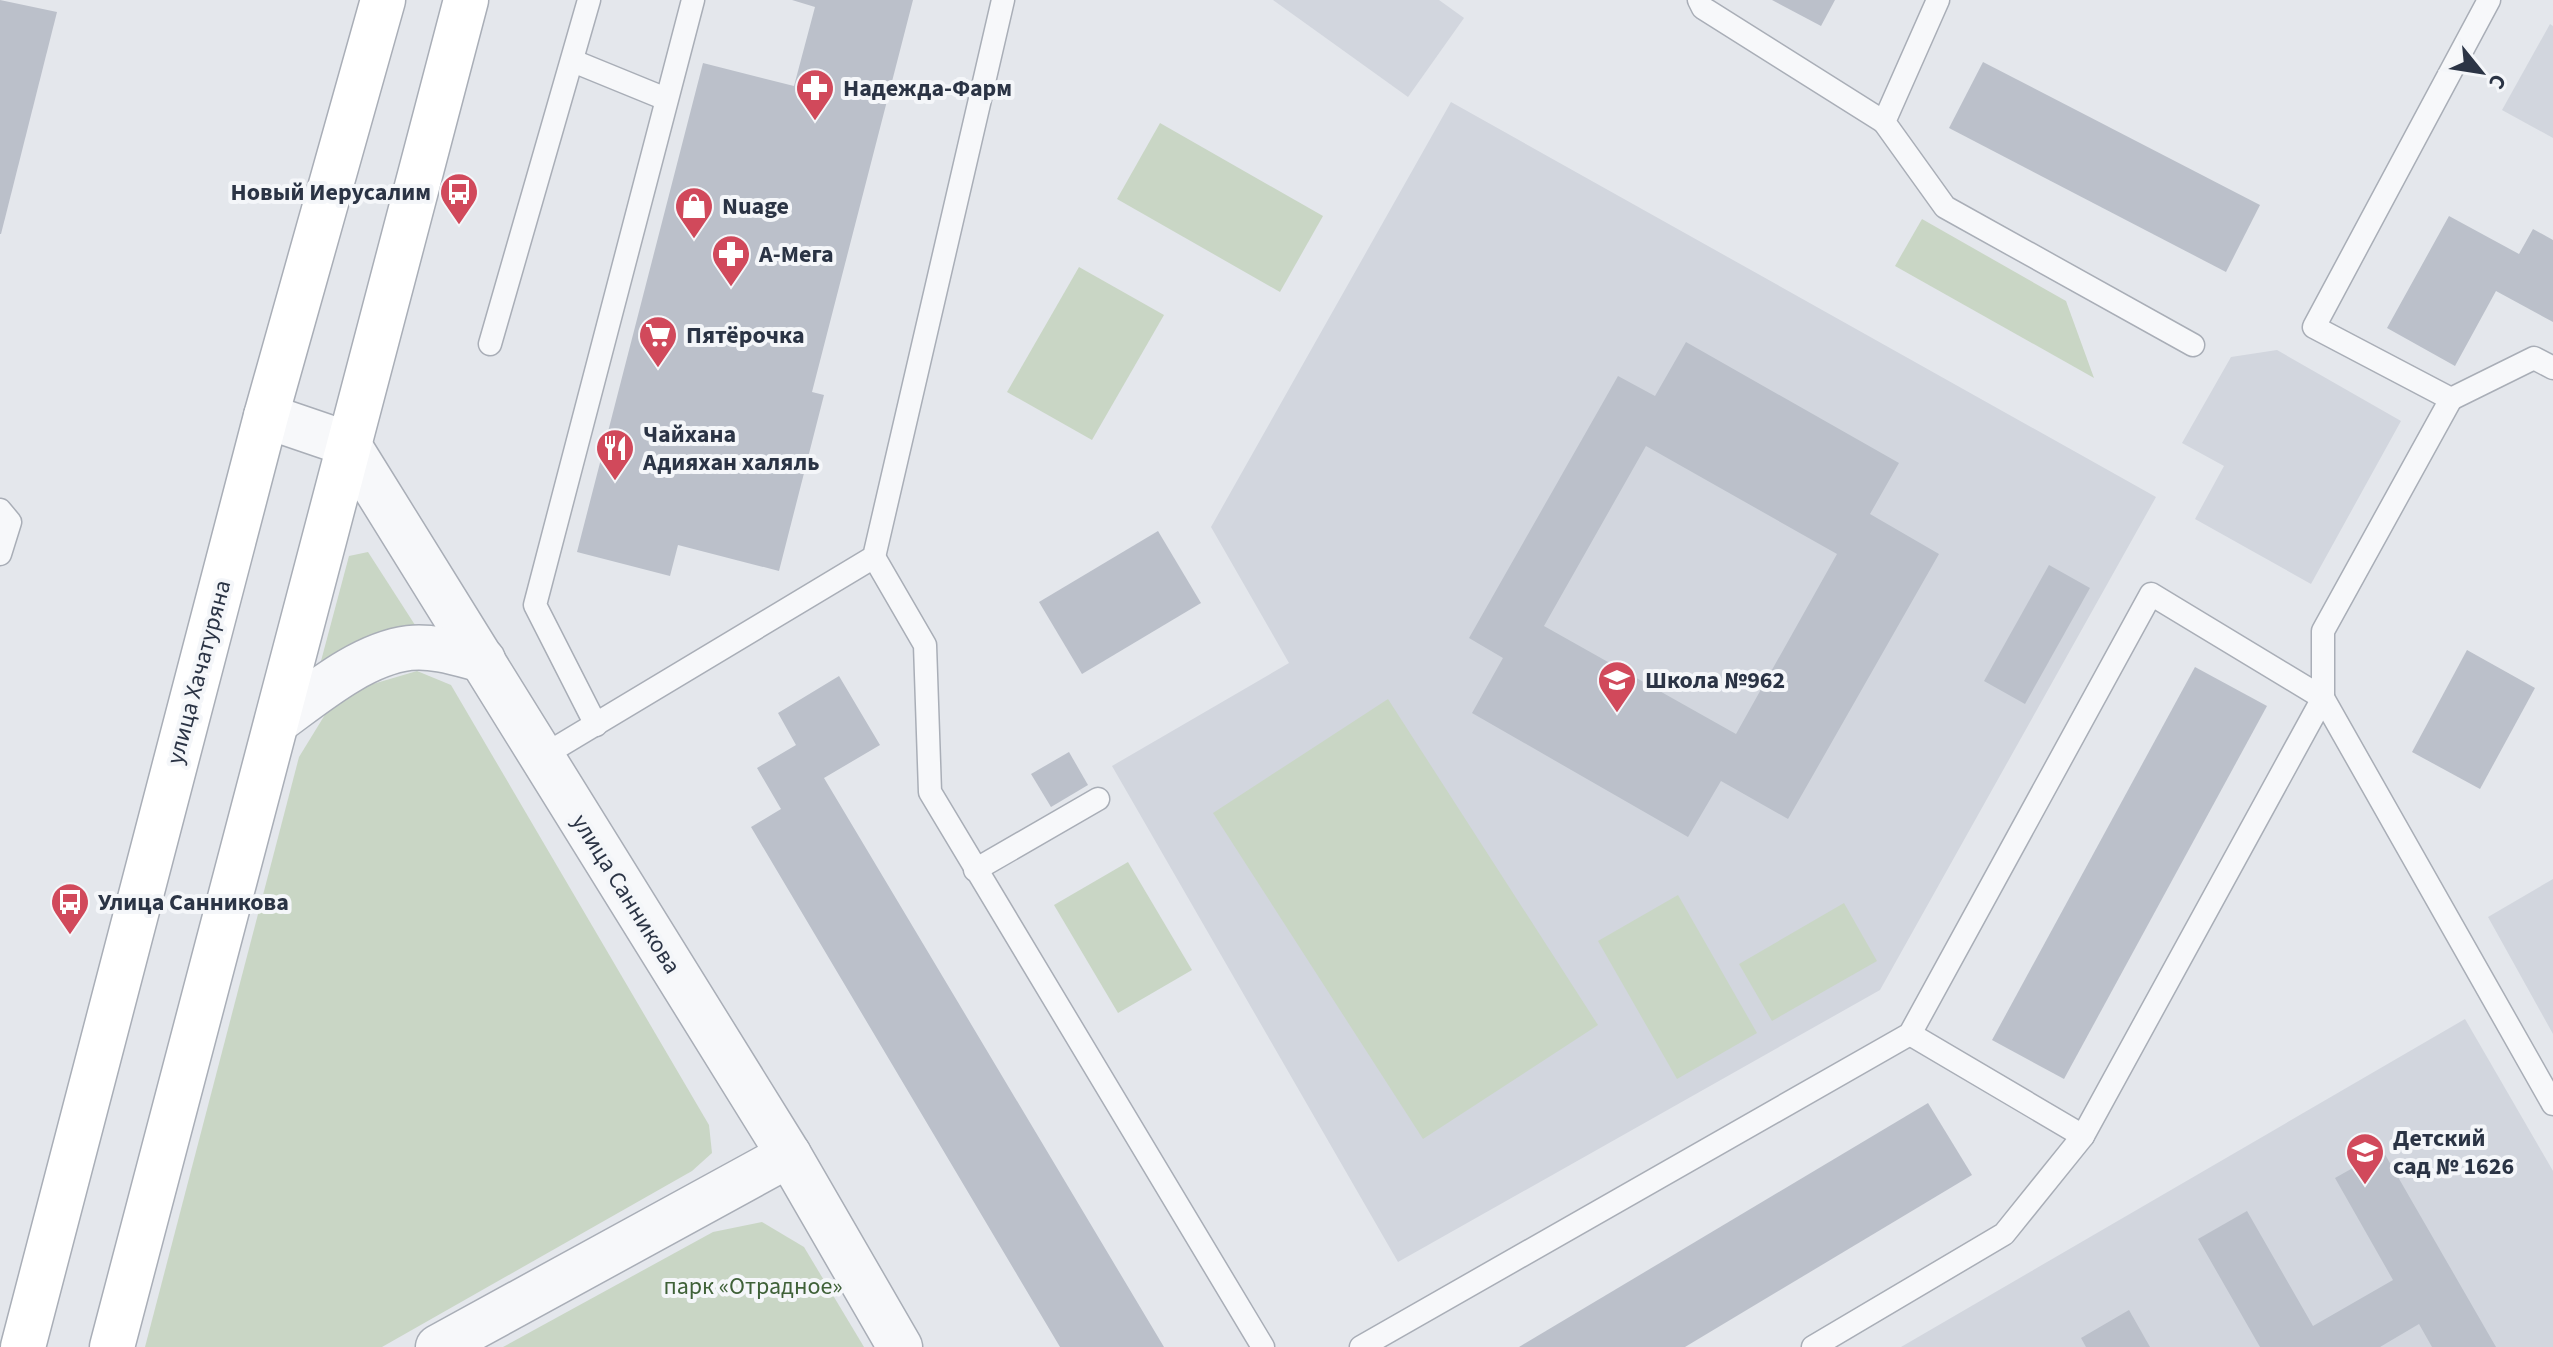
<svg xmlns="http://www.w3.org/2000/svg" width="2553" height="1347" font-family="'Source Sans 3',sans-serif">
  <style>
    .built { fill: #d2d6de }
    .green { fill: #c9d6c5 }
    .building { fill: #bbc0ca; fill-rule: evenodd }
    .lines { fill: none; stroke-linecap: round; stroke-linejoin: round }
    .service-casing { stroke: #a9aeb7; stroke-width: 25 }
    .tertiary-casing { stroke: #a9aeb7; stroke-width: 47 }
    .secondary-casing { stroke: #a9aeb7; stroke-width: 47 }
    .service { stroke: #f7f8fa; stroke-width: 22 }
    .tertiary { stroke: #f7f8fa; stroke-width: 44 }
    .secondary { stroke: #fff; stroke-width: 44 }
    .labels { text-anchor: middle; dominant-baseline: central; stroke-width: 8; stroke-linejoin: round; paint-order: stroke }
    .poi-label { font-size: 24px; font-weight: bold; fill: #2b3445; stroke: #f4f6f9; text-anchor: start }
    .street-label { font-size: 24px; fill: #2b3445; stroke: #f4f6f9 }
    .park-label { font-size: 24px; fill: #3f6138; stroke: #f4f6f9 }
  </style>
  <rect width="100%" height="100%" fill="#e4e7ec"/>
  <g class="built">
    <polygon points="1273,0 1439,0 1464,18 1408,97"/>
    <polygon points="2550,24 2553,26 2553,138 2502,110"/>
    <polygon points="1451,102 2156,497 1880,990 1398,1262 1112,766 1289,663 1211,527"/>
    <polygon points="2277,350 2401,421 2311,584 2195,519 2224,466 2182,443 2231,357"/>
    <polygon points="2553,879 2553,1034 2488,917"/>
    <polygon points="2465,1019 2553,1171 2553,1347 1901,1347"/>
  </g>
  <g class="green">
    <polygon points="1160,123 1323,216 1280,292 1117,199"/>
    <polygon points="1922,219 2066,301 2094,378 1895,266"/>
    <polygon points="1079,267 1164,315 1092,440 1007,392"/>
    <polygon points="368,552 415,625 410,634 328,664 321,661 349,556"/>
    <polygon points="417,671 451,685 709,1125 712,1153 692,1171 382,1347 145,1347 299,757 326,713 366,686"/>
    <polygon points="1388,699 1598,1025 1423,1139 1213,813"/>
    <polygon points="1128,862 1192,970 1118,1013 1054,905"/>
    <polygon points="1678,895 1757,1033 1677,1079 1598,941"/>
    <polygon points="1844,903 1877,961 1772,1021 1739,964"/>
    <polygon points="762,1222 804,1247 864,1347 503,1347 713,1232"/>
  </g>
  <g class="building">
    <polygon points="0,0 57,12 1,234 0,234"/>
    <polygon points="792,0 913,0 812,392 824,395 779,571 678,545 670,576 577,552 703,63 794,86 815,7"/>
    <polygon points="1772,0 1835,0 1821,26"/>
    <polygon points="1983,62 2260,205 2226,272 1949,128"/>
    <polygon points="2449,216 2519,254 2533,229 2553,240 2553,322 2496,291 2455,366 2387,328"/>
    <path d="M 1686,342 L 1899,463 L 1870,514 L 1939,554 L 1788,819 L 1721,781 L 1688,837 L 1472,713 L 1503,658 L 1469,638 L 1618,376 L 1655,396 ZM 1646,446 L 1837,554 L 1736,734 L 1544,626 Z"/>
    <polygon points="1158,531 1201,603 1082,674 1039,602"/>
    <polygon points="2049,565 2090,588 2025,704 1984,681"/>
    <polygon points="2467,650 2535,688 2480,789 2412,752"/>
    <polygon points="2195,667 2267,706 2064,1079 1992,1040"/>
    <polygon points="839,676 880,745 824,778 1164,1347 1060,1347 751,827 781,809 757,768 796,745 778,713"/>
    <polygon points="1069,752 1088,785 1051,807 1031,774"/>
    <polygon points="1928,1103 1972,1175 1685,1347 1519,1347"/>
    <polygon points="2383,1151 2496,1347 2432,1347 2419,1324 2380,1347 2260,1347 2198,1239 2247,1211 2313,1326 2393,1280 2335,1178"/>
    <polygon points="2129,1310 2150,1347 2086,1347 2081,1338"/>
  </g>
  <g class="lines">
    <g class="service-casing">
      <g id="service">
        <polyline points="1699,0 1703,8 1884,122"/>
        <polyline points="1938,0 1884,122 1945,207 2193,345"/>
        <polyline points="573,61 666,99"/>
        <polyline points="490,344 589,0"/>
        <polyline points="2451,399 2534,358 2553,368"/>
        <polyline points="0,510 10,522 0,554"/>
        <polyline points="874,557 925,645 930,792 1263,1347"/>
        <polyline points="596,725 535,605 693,0"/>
        <polyline points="541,757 874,557 1003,0"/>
        <polyline points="975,870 1098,799"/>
        <polyline points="1910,1034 2083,1136"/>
        <polyline points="1361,1347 1910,1034 2151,594 2323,698 2553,1104"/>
        <polyline points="1813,1347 2004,1234 2083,1136 2323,698 2323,631 2451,399 2314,327 2489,0"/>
      </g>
    </g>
    <g class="tertiary-casing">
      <g id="tertiary">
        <polyline points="266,416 348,444 789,1155 900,1347"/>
        <path d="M 279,720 C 316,693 362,654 409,648 C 433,645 460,654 483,660"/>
        <polyline points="438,1347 789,1155"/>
      </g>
    </g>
    <g class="secondary-casing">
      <g id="secondary">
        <polyline points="23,1347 266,416 383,0"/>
        <polyline points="112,1347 466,0"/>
      </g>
    </g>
    <use href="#service" class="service"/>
    <use href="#tertiary" class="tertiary"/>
    <use href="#secondary" class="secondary"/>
  </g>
  <defs>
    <g id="pharmacy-pin" transform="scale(2)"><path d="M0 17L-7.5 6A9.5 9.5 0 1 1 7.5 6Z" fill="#d1495b" stroke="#f4f6f9"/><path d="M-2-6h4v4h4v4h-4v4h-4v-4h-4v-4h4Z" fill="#fff"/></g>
    <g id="bus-pin" transform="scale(2)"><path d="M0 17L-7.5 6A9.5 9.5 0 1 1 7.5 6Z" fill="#d1495b" stroke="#f4f6f9"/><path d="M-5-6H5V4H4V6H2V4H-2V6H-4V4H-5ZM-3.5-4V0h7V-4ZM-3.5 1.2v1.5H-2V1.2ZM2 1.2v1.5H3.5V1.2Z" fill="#fff"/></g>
    <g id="shop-pin" transform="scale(2)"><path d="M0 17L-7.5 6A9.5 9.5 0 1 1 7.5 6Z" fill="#d1495b" stroke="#f4f6f9"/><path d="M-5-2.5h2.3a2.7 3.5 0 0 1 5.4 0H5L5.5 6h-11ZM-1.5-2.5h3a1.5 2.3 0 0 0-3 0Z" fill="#fff"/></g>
    <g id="supermarket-pin" transform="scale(2)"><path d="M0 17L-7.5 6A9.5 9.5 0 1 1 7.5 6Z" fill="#d1495b" stroke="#f4f6f9"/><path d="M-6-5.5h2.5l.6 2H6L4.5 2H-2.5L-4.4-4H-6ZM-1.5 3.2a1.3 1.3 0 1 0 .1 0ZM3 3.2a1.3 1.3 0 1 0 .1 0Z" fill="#fff"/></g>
    <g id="restaurant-pin" transform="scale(2)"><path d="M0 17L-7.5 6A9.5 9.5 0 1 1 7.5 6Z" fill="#d1495b" stroke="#f4f6f9"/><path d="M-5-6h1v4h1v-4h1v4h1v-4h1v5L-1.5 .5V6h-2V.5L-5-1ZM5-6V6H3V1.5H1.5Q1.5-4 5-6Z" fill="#fff"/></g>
    <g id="school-pin" transform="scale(2)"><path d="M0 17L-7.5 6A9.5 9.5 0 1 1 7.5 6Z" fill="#d1495b" stroke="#f4f6f9"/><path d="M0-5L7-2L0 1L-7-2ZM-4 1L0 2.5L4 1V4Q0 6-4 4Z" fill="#fff"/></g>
  </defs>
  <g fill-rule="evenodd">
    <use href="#pharmacy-pin" x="815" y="88"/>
    <use href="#bus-pin" x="459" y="192"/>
    <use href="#shop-pin" x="694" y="206"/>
    <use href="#pharmacy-pin" x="731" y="254"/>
    <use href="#supermarket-pin" x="658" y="335"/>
    <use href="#restaurant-pin" x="615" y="448"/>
    <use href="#school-pin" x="1617" y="680"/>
    <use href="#bus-pin" x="70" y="902"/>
    <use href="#school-pin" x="2365" y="1152"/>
  </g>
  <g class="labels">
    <g class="poi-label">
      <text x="843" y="88">Надежда-Фарм</text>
      <text x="431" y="192" text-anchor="end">Новый Иерусалим</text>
      <text x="722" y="206">Nuage</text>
      <text x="759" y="254">А-Мега</text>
      <text x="686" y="335">Пятёрочка</text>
      <text x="643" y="434">Чайхана<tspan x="643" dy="28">Адияхан халяль</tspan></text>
      <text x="1645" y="680">Школа №962</text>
      <text x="98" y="902">Улица Санникова</text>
      <text x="2393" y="1138">Детский<tspan x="2393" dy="28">сад № 1626</tspan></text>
    </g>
    <g class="street-label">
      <text transform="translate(199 672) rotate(-75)">улица Хачатуряна</text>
      <text transform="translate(626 894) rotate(58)">улица Санникова</text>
    </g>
    <g class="park-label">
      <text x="753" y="1286">парк «Отрадное»</text>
    </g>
  </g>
  <g transform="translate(2481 72) rotate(120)" stroke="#f4f6f9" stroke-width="6" paint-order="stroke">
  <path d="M0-6L14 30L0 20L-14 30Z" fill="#2b3445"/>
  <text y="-12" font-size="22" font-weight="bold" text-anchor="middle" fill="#2b3445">С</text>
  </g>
</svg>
